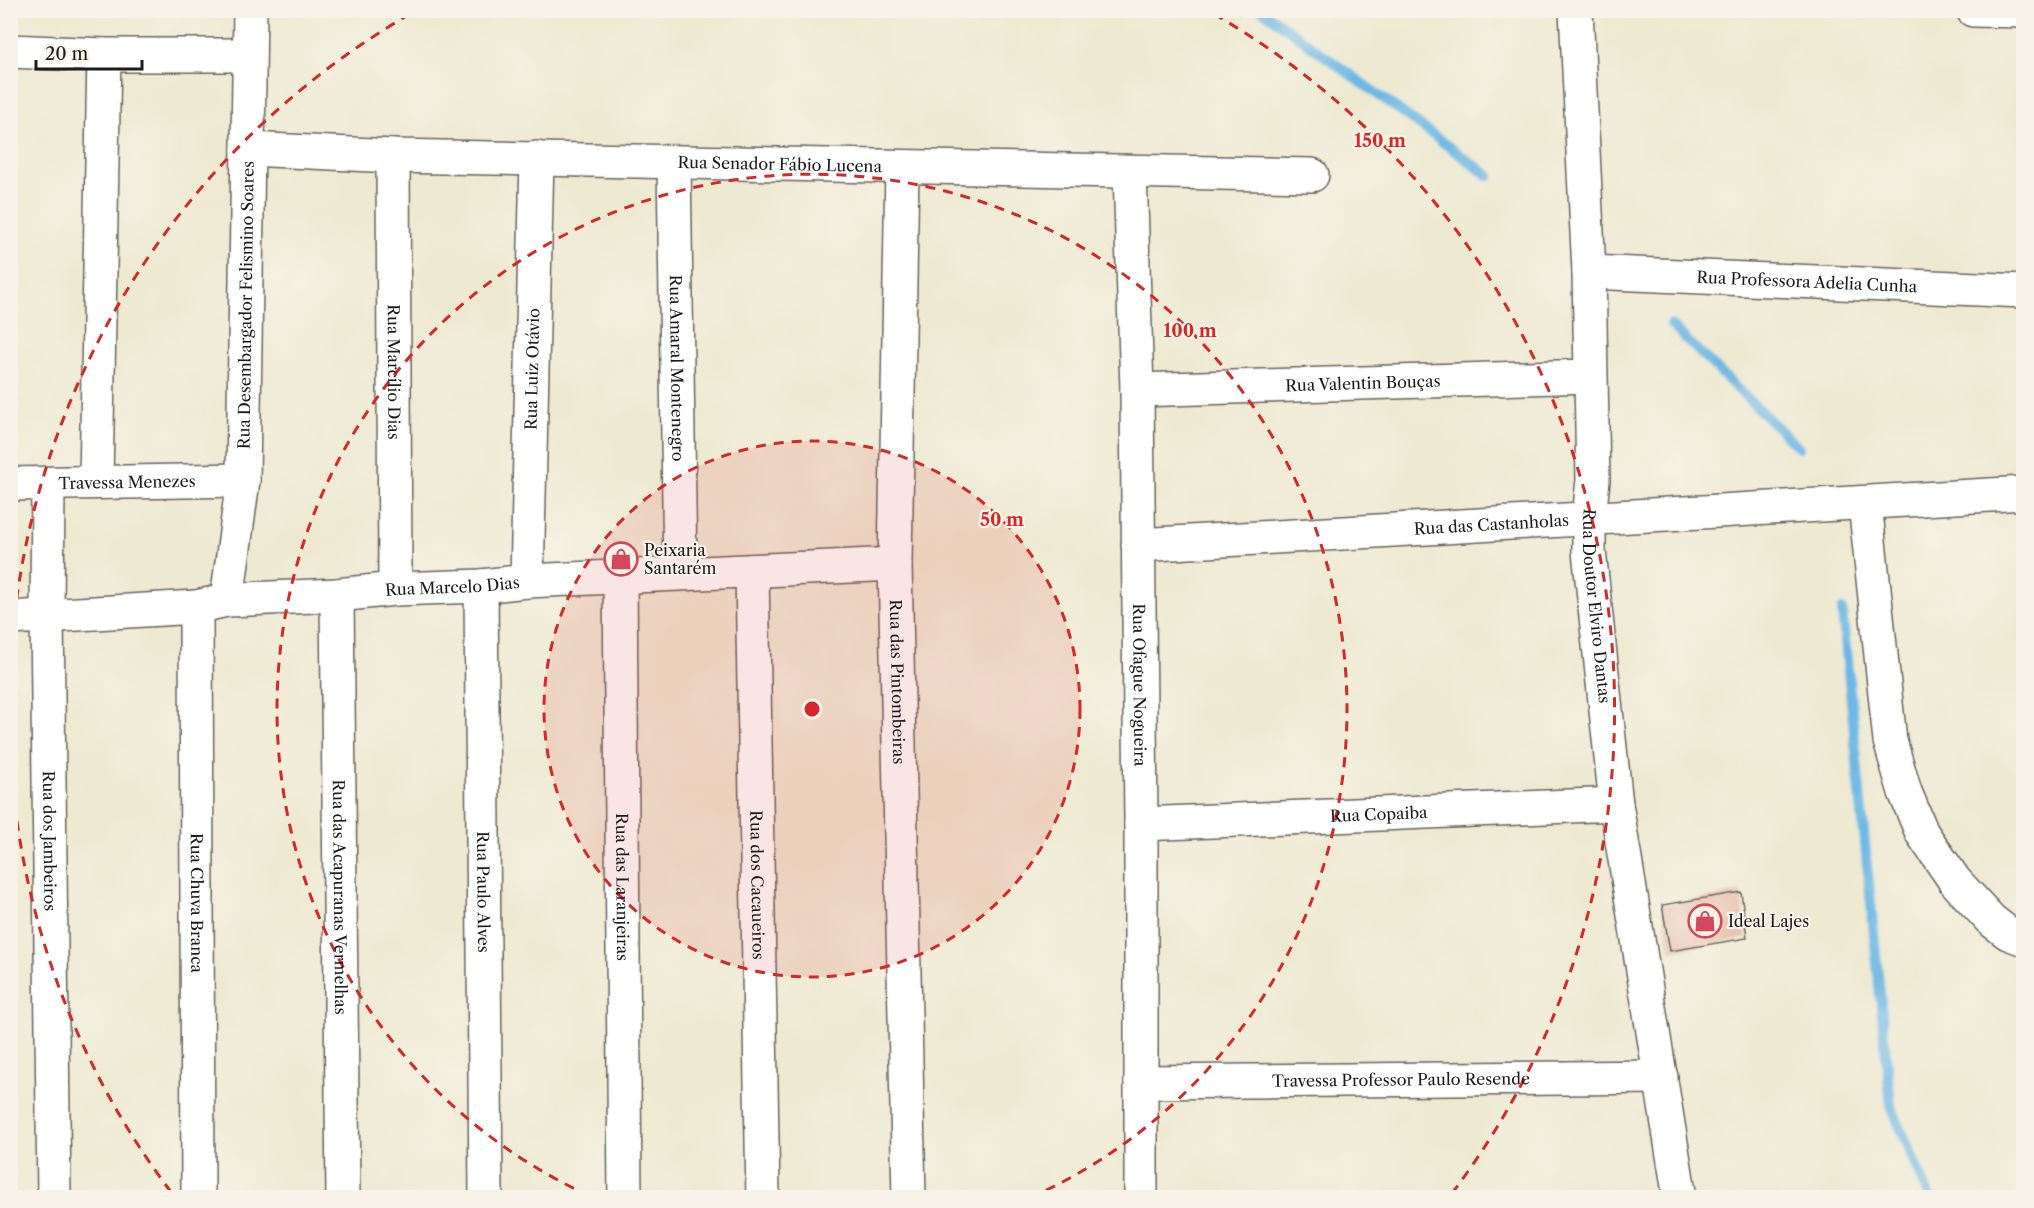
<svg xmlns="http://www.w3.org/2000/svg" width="2034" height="1208" font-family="'Libre Caslon Text',serif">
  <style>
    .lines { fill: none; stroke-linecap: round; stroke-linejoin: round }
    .stream { stroke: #6cb7e5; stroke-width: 10 }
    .building { fill: #e4b19f }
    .minor-casing { stroke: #66645b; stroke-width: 36 }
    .minor { stroke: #fff; stroke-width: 33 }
    .ring { fill: none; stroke: #d62828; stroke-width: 3; stroke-dasharray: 10 8 }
    .labels { text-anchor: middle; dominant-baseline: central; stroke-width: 4.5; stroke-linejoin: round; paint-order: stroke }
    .street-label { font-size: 16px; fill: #1c1c1c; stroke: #f7f3e8 }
    .poi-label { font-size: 16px; fill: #1c1c1c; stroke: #f7f3e8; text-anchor: start }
    .centre { fill: #d62828; stroke: #f7f3e8; stroke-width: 3 }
    .ring-label { font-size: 18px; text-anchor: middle; font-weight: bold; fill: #d62828; stroke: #f7f3e8; stroke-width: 4.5; stroke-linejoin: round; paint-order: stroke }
  </style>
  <rect width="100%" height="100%" fill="#f7f3e8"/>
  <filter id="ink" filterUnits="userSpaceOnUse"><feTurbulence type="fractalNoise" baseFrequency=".0167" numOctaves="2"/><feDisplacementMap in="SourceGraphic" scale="12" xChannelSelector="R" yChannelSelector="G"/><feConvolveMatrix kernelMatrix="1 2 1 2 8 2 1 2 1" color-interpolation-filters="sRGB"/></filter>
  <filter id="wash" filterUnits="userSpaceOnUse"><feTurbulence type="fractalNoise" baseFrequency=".008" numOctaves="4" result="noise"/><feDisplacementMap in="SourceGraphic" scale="24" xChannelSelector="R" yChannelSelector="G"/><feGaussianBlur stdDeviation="1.35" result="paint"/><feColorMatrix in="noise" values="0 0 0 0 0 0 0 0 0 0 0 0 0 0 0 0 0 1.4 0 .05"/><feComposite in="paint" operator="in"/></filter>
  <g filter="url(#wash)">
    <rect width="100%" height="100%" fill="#eee9d1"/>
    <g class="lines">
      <g class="stream">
        <polyline points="1262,10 1489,176"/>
        <polyline points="1671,325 1799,448"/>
        <polyline points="1842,610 1891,1106 1930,1198"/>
      </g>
    </g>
    <g id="blocks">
      <polygon class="building" points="1741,892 1747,938 1670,951 1662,905"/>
    </g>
  </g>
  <g filter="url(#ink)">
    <use href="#blocks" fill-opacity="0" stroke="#66645b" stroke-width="1.5"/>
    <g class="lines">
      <g class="minor-casing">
        <g id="minor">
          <path id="s1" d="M 1576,10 L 1589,272 L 1593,480 L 1589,518 L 1589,551 L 1616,804 L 1680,1198"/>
          <polyline points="1973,10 2024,11"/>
          <polyline points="10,51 104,55 249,55"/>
          <path id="s2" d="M 248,149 L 393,156 L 1312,175"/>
          <path id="s3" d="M 393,156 L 395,589"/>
          <path id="s4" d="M 674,162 L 680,573"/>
          <path id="s5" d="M 902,168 L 895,564 L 909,1198"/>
          <path id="s6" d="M 1130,172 L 1137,390 L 1141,824 L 1141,1198"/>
          <path id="s7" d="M 1589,272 L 2024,291"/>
          <path id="s8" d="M 1137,390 L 1590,376"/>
          <polyline points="96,482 104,55"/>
          <path id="s9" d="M 10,484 L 243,480"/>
          <path id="s10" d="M 48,484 L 47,615 L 54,1198"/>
          <polyline points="1865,503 1890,741 1905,792 1922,833 1955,881 1991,920 2008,933 2024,939"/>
          <path id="s11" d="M 1138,545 L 2024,493"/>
          <path id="s12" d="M 752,571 L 763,1198"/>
          <path id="s13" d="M 620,577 L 625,1198"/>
          <path id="s14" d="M 527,581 L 537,158"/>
          <path id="s15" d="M 481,586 L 486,1198"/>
          <path id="s16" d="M 337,595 L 343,1198"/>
          <path id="s17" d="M 227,600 L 243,480 L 250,10"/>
          <path id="s18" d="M 196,607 L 198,1198"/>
          <path id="s19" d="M 10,618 L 196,607 L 227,600 L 337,595 L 395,589 L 481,586 L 527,581 L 895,564"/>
          <path id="s20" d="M 1141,824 L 1616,804"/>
          <path id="s21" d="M 1141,1082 L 1661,1077"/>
        </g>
      </g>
      <use href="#minor" class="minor"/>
    </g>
  </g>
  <circle cx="812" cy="709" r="268" fill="#d62828" fill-opacity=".12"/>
  <g class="ring">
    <circle cx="812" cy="709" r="268"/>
    <path d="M590 1196A535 535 0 1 1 1034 1196"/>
    <path d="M171 1192A803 803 0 0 1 11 765M11 653A803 803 0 0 1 410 14M1214 14A803 803 0 0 1 1453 1192"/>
  </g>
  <defs>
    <g id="shop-ring" transform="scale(1.725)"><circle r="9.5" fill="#f7f3e8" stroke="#d1495b" stroke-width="1.5"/><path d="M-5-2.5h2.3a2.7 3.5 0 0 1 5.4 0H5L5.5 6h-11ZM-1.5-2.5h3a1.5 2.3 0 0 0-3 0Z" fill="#d1495b"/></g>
  </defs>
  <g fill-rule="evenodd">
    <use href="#shop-ring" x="621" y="559"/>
    <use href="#shop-ring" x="1705" y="921"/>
  </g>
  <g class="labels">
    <g class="street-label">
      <text stroke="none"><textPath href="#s2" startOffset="532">Rua Senador Fábio Lucena</textPath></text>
      <text stroke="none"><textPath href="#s7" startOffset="218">Rua Professora Adelia Cunha</textPath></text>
      <text stroke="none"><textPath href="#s17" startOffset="296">Rua Desembargador Felismino Soares</textPath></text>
      <text stroke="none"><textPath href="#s4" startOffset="206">Rua Amaral Montenegro</textPath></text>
      <text stroke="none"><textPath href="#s14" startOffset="212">Rua Luiz Otávio</textPath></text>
      <text stroke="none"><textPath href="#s3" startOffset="216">Rua Marcílio Dias</textPath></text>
      <text stroke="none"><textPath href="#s8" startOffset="226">Rua Valentin Bouças</textPath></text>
      <text stroke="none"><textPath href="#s9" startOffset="117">Travessa Menezes</textPath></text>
      <text stroke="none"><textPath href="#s11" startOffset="354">Rua das Castanholas</textPath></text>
      <text stroke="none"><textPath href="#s19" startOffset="444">Rua Marcelo Dias</textPath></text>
      <text stroke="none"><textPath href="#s1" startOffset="597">Rua Doutor Elviro Dantas</textPath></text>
      <text stroke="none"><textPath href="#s5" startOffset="514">Rua das Pintombeiras</textPath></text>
      <text stroke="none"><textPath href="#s6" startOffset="513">Rua Ofague Nogueira</textPath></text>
      <text stroke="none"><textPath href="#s20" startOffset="238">Rua Copaiba</textPath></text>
      <text stroke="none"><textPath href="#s10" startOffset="357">Rua dos Jambeiros</textPath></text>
      <text stroke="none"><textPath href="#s12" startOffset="314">Rua dos Cacaueiros</textPath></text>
      <text stroke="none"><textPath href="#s13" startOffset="310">Rua das Laranjeiras</textPath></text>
      <text stroke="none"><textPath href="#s15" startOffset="306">Rua Paulo Alves</textPath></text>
      <text stroke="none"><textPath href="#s16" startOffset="302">Rua das Acapuranas Vermelhas</textPath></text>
      <text stroke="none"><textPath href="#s18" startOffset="296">Rua Chuva Branca</textPath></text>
      <text stroke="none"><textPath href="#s21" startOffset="260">Travessa Professor Paulo Resende</textPath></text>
    </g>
    <g class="poi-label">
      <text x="644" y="550">Peixaria<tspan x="644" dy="18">Santarém</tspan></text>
      <text x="1728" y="921">Ideal Lajes</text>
    </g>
  </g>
  <circle cx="812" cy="709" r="9" class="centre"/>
  <g class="ring-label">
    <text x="1380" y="147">150 m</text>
    <text x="1190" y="337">100 m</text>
    <text x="1002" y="526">50 m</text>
  </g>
  <rect width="2034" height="1208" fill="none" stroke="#f7f3e8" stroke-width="36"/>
  <path d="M36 60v9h106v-9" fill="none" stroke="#1c1c1c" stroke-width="3"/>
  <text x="45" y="60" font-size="18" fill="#1c1c1c" stroke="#f7f3e8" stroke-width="4.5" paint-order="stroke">20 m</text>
</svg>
